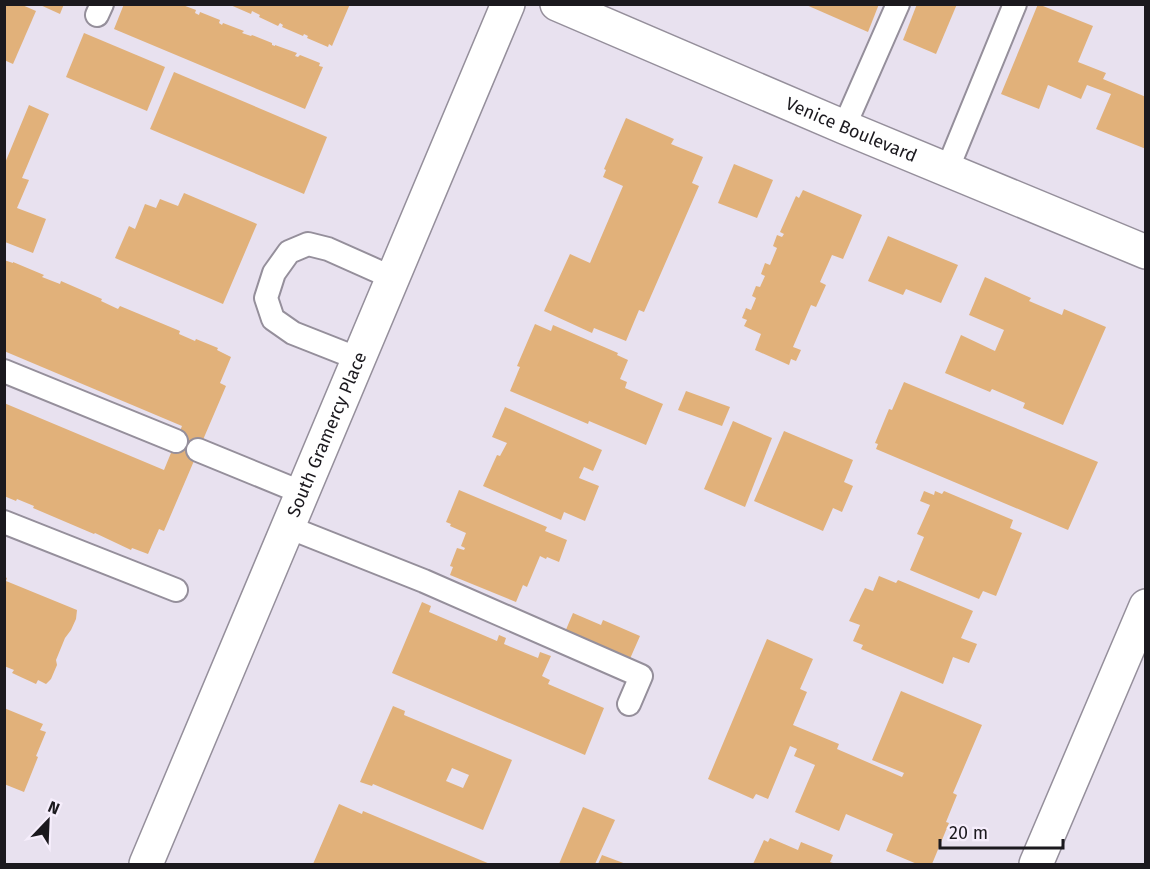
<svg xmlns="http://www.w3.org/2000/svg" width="1150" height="869" font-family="'Fira Sans',sans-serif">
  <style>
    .building { fill: #e1b17a; fill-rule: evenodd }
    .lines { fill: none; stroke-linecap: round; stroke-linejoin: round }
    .service-casing { stroke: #958f9b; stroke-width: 26 }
    .minor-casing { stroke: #958f9b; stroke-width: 36 }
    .secondary-casing { stroke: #958f9b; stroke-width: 36 }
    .service { stroke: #fff; stroke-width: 22 }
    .minor { stroke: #fff; stroke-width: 33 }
    .secondary { stroke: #fff; stroke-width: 33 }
    .labels { text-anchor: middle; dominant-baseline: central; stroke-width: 5; stroke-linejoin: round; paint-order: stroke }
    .street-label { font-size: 18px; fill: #1b191e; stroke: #f6eefc }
  </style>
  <rect width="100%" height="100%" fill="#e8e1ef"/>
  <g class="building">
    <polygon points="4,4 20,4 36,11 13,64 4,60"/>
    <polygon points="38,4 64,4 60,14"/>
    <polygon points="124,4 180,4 196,10 195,13 199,15 200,12 220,20 219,23 222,25 223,23 244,31 242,33 251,36 252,35 272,43 272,45 275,46 275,45 297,53 295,56 298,57 300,55 320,63 319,66 323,67 305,109 114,29"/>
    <polygon points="228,4 350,4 332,46 329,44 328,47 307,38 308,36 304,34 303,36 282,27 283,25 280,23 278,26 259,17 260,15 252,11 251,14"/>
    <polygon points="804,4 879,4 868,32"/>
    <polygon points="917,4 957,4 936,54 903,40"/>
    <polygon points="1038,4 1093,26 1078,62 1106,73 1103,79 1146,97 1146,149 1096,129 1111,94 1087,85 1081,99 1048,85 1039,109 1001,94"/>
    <polygon points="84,33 165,67 147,111 66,77"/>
    <polygon points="174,72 327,137 304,194 150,129"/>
    <polygon points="29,105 49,114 22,178 29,180 17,208 46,219 33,253 5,242 5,163"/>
    <polygon points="626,118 674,139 671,144 703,157 692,183 699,186 644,312 639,310 626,341 594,328 592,333 544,311 570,254 590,263 623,186 603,177 606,170 604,169"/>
    <polygon points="734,164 773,180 757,218 718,203"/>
    <polygon points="803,190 862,215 843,259 832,255 820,282 826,285 816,307 811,305 793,347 801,350 796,361 791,359 789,365 755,350 761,334 744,326 747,320 742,318 746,308 751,310 756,298 752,296 756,286 760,287 765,276 761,274 765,263 770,265 777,248 773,246 777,235 782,237 784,234 780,232 796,196 799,198"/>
    <polygon points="184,193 257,224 223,304 115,258 129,226 135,229 145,204 156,208 160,199 178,206"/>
    <polygon points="888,236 958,265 941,303 906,289 903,295 868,281"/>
    <polygon points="4,260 13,263 13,262 44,275 42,277 60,284 61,281 102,299 101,301 118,309 120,306 180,331 179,334 195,341 196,339 218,348 217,350 231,357 220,383 226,386 164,531 159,529 148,554 132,548 131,550 95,533 94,534 33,508 34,506 17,499 16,501 4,496 4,403 164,470 182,426 4,351"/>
    <polygon points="985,277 1031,298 1029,301 1062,315 1064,309 1106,327 1063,425 1023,408 1025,403 992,389 990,392 945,373 961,335 995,351 1004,330 969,315"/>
    <polygon points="535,324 551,331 553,325 618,353 617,355 628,360 620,379 627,382 625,388 663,404 646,445 589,421 588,424 510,391 520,367 517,366"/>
    <polygon points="904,382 1098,462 1068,530 876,449 878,444 875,443 889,409 892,410"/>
    <polygon points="686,391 730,407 722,426 678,410"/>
    <polygon points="505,407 602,450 593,471 584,467 579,478 599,486 585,521 564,512 561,520 483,486 497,455 500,456 507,443 492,437"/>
    <polygon points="733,421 772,438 745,507 704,489"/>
    <polygon points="784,431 853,460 844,482 853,486 842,512 833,508 823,531 754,501"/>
    <polygon points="459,490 547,527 545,531 567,540 559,562 547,557 546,559 540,556 527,587 523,585 516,602 450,575 453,567 450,566 457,548 464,550 465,548 461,546 466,533 450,526 451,524 446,522"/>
    <polygon points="924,491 934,495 935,491 942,494 944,491 1013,520 1010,528 1022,533 996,596 983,591 979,599 910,570 924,537 917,534 930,505 920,501"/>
    <polygon points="879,576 896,583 898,580 973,611 961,638 977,644 969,663 953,657 943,684 861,649 863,645 853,641 860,625 849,621 865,588 873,591"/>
    <polygon points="5,577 7,578 6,581 77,610 76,619 71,630 65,638 56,660 57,665 51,679 46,684 38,680 36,684 12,673 14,670 4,666"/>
    <polygon points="422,602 431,606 429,612 497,641 499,635 506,638 504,644 538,658 540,652 551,656 542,676 550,680 548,684 604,708 585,755 392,673"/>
    <polygon points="573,613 601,625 603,620 640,636 629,661 565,632"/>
    <polygon points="767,639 813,659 800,689 807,692 793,725 839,744 837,749 902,777 904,773 872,760 901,691 982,725 953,793 957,795 946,822 949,823 932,864 917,864 886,851 893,834 846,814 839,831 795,812 815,765 794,756 797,749 790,746 768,799 756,794 753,799 708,779"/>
    <path d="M 393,706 L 405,711 L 404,715 L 512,760 L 483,830 L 373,784 L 372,786 L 360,782 ZM 452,768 L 469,775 L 463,788 L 446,781 Z"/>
    <polygon points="4,708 43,724 40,730 46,732 36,756 38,757 24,792 4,784"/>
    <polygon points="339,804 362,814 363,811 490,864 313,864"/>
    <polygon points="583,807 615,820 595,864 559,864"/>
    <polygon points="770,838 798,850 801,842 833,855 830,862 836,864 753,864 764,840 768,842"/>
    <polygon points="602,855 626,864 598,864"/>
  </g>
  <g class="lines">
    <g class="service-casing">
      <g id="service">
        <polyline points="97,15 102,4"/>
        <polyline points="844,127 898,4"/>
        <polyline points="947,170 1015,4"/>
        <polyline points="359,359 293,333 273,319 266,298 274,273 289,252 308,244 328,249 393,278"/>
        <polyline points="4,371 176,441"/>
        <polyline points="198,450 303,493"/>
        <polyline points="4,522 176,590"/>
        <polyline points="288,527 424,581 641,676 629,704"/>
      </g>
    </g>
    <g class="minor-casing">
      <g id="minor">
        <path id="s1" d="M 146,864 L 508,4"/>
        <polyline points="1036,864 1146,606"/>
      </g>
    </g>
    <g class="secondary-casing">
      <g id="secondary">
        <path id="s2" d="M 557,4 L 844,127 L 1146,252"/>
      </g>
    </g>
    <use href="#service" class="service"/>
    <use href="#minor" class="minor"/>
    <use href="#secondary" class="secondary"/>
  </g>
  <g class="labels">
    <g class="street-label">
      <text stroke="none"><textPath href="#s2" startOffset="320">Venice Boulevard</textPath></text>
      <text stroke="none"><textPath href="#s1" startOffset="466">South Gramercy Place</textPath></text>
    </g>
  </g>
  <rect width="1150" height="869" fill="none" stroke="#1b191e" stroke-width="12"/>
  <g transform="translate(48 821) rotate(23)" stroke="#f6eefc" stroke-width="4.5" paint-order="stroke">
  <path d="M0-4.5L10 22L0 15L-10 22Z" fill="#1b191e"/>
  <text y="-9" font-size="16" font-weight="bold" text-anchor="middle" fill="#1b191e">N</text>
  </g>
  <path d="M940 839v9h123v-9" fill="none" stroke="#1b191e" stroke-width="3"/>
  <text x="949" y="839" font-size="18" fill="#1b191e" stroke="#f6eefc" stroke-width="4.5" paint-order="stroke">20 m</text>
</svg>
